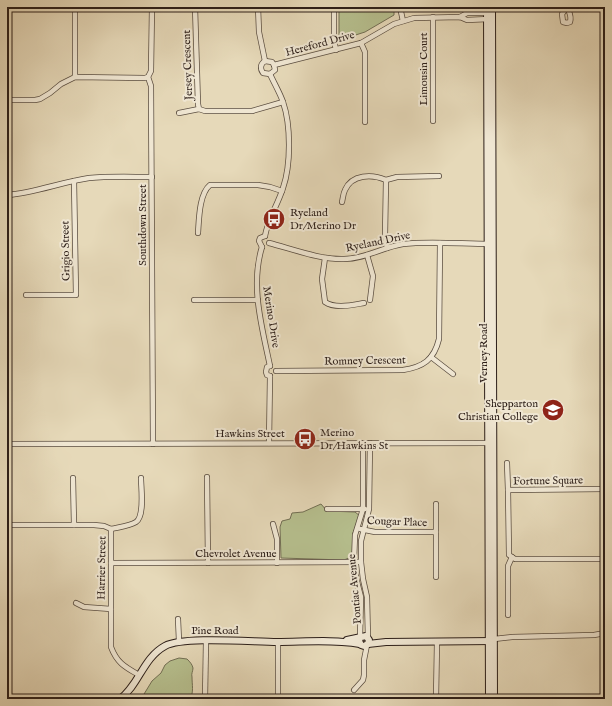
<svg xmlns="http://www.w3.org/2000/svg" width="612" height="706" font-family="'IM FELL English',serif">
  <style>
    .green { fill: #b6bf8e; stroke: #726f54 }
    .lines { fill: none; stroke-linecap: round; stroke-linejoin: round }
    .street-casing { stroke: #5b4e41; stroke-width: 6 }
    .secondary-casing { stroke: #2d1f19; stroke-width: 8 }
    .street { stroke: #efe6d2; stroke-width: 4.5 }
    .secondary { stroke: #efe6d2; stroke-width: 6 }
    .labels { text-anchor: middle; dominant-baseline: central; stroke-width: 4; stroke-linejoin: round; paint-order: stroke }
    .street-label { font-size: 11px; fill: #2d1f19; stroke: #efe6d2 }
    .poi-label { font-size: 11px; fill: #2d1f19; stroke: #efe6d2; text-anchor: start }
  </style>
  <rect width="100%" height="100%" fill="#e6d9b9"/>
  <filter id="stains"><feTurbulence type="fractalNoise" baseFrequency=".005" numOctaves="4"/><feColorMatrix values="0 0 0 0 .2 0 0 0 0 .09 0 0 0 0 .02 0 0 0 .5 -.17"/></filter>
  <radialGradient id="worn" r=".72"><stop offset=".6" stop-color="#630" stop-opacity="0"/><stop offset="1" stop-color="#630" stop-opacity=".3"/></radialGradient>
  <g class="green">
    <polygon points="339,7 394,7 394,15 365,32 340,40 339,38"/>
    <polygon points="321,504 327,511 355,512 360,516 353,533 353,549 351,557 344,560 281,558 280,527 282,521 290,519 292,513 303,512"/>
    <path d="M 179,658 L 187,659 C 190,662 192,664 193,668 C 193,671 191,674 192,677 C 192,685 194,692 190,699 L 141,699 L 152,681 L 161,673 L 165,665 L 170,661 Z"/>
  </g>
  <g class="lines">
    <g class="street-casing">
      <g id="street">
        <polyline points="152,7 151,71 148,77 151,86 153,444"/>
        <polyline points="195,7 198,104 199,109 205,111 252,111 283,102"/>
        <polyline points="258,7 259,32 265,61"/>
        <polyline points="334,7 334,40 336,50"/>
        <polyline points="400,7 403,21"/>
        <path d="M 567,7 L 562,14 L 563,22 L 567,23 L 570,22 C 572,16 569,12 567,7"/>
        <polyline points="433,17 433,121"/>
        <polyline points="460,17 467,13 489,13"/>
        <polyline points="361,43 365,52 365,122"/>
        <path d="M 265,61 C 260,64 260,69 263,73 L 270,74"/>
        <polyline points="265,61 272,62 274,65"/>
        <polyline points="274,65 361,43 394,24 414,18 460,17 467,20 489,19"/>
        <polyline points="270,74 275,70 274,65"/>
        <polyline points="75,77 75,7"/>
        <polyline points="7,100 35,100 40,99 50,93 61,84 75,77 145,78 148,77"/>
        <polyline points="179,113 199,109"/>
        <path d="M 7,195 C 35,193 61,182 89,178 C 109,176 131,177 152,177"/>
        <path d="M 342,202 C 343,198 343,194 345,190 C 352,174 372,174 386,180"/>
        <path d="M 198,233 C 199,220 199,194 210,185 L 258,185 L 270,187 L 282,191"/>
        <path d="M 265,236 C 268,219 278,204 283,188 C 291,165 291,125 283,102 C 280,93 274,83 270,74"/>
        <path d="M 269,243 C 292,249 321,260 344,259 C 365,259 383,247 403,244 C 430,241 463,244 489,244"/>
        <path d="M 262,247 C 250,286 262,327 270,366"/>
        <polyline points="262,247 259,241 260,238 265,236"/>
        <polyline points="387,248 385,236 386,180 397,177 439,176"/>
        <polyline points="367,255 373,276 370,300"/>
        <path d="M 325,258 L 322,279 L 325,302 C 335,309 352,305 364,303"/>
        <polyline points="26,295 76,295 74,181"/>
        <polyline points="194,300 258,300"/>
        <polyline points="431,357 453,374"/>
        <polyline points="270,366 267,367 266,372 267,375 270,376"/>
        <path d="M 276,371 L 403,370 C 423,367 434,360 439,339 L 440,243"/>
        <polyline points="269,443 270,376"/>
        <polyline points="7,444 491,443"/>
        <polyline points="507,463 508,490"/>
        <polyline points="207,477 208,563"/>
        <polyline points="73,478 74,525"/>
        <polyline points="605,489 508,490 509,555 515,559 605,559"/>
        <polyline points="327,509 365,509"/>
        <polyline points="273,524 277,539 277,563"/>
        <path d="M 7,525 L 94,525 L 104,526 L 111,529 L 111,647 C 117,663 125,667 139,675"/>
        <path d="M 111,529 C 119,527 130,526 136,522 C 145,516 141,488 141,478"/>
        <polyline points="360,529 375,532 436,532 436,504"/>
        <polyline points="436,532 436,577"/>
        <polyline points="111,563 361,562"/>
        <polyline points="76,603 84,607 111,609"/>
        <polyline points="508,615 508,566 512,557"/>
        <polyline points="178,619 179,641"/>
        <polyline points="360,637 361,597 356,578 354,562 355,535 363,509 363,443"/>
        <polyline points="368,638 367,597 363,579 361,562 361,541 369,509 370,443"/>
        <polyline points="494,639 512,637 594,635 605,633"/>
        <polyline points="354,690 363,680 364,675 364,660 367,645"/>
        <polyline points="205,699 206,641"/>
        <polyline points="278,699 278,642"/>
        <polyline points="436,699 437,642"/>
      </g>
    </g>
    <g class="secondary-casing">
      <g id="secondary">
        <polyline points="487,7 489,699"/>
        <polyline points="492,7 494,699"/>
        <polyline points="347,640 366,636 369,640 368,644 364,646 361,645 359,641 360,638"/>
        <polyline points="368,644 386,642 493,641"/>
        <path d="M 120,699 C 139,685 143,658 165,646 C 183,636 253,642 277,642 C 304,642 333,639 360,644"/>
      </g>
    </g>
    <use href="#street" class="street"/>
    <use href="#secondary" class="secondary"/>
  </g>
  <defs>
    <g id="bus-disc" transform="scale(1.15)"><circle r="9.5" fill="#8f2418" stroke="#efe6d2"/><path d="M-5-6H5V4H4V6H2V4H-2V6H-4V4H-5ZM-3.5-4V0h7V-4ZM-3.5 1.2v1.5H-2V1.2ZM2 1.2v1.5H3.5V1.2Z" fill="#fff"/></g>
    <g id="school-disc" transform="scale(1.15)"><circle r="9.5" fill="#8f2418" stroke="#efe6d2"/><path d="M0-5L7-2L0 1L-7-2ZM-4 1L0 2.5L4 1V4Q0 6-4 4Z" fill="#fff"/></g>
  </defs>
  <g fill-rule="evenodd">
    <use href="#bus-disc" x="274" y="219"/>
    <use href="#school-disc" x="553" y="410"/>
    <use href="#bus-disc" x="305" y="439"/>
  </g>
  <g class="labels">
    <g class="street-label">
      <text transform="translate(320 44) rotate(-15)">Hereford Drive</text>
      <text transform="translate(188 65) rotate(-92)">Jersey Crescent</text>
      <text transform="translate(424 69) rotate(-90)">Limousin Court</text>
      <text transform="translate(143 225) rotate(-90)">Southdown Street</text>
      <text transform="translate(378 242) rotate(-12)">Ryeland Drive</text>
      <text transform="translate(66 251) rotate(-91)">Grigio Street</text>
      <text transform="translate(271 317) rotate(81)">Merino Drive</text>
      <text transform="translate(484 353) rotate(-90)">Verney Road</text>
      <text transform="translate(365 361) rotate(-1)">Romney Crescent</text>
      <text x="250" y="434">Hawkins Street</text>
      <text transform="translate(548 481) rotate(-1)">Fortune Square</text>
      <text transform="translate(397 522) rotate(2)">Cougar Place</text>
      <text x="236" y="554">Chevrolet Avenue</text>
      <text transform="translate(102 568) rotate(-89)">Harrier Street</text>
      <text transform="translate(355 589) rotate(-95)">Pontiac Avenue</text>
      <text x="215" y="631">Pine Road</text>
    </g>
    <g class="poi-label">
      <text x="290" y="213">Ryeland<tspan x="290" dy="13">Dr/Merino Dr</tspan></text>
      <text x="538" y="404" text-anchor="end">Shepparton<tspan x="538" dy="13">Christian College</tspan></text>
      <text x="320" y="433">Merino<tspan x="320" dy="13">Dr/Hawkins St</tspan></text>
    </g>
  </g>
  <rect width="612" height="706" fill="none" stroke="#e6d9b9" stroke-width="24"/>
  <rect x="8" y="8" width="596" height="690" fill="none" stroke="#2d1f19" stroke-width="2"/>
  <rect x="12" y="12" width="588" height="682" fill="none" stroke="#2d1f19"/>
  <rect width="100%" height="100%" filter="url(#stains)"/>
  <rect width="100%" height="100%" fill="url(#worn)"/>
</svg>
